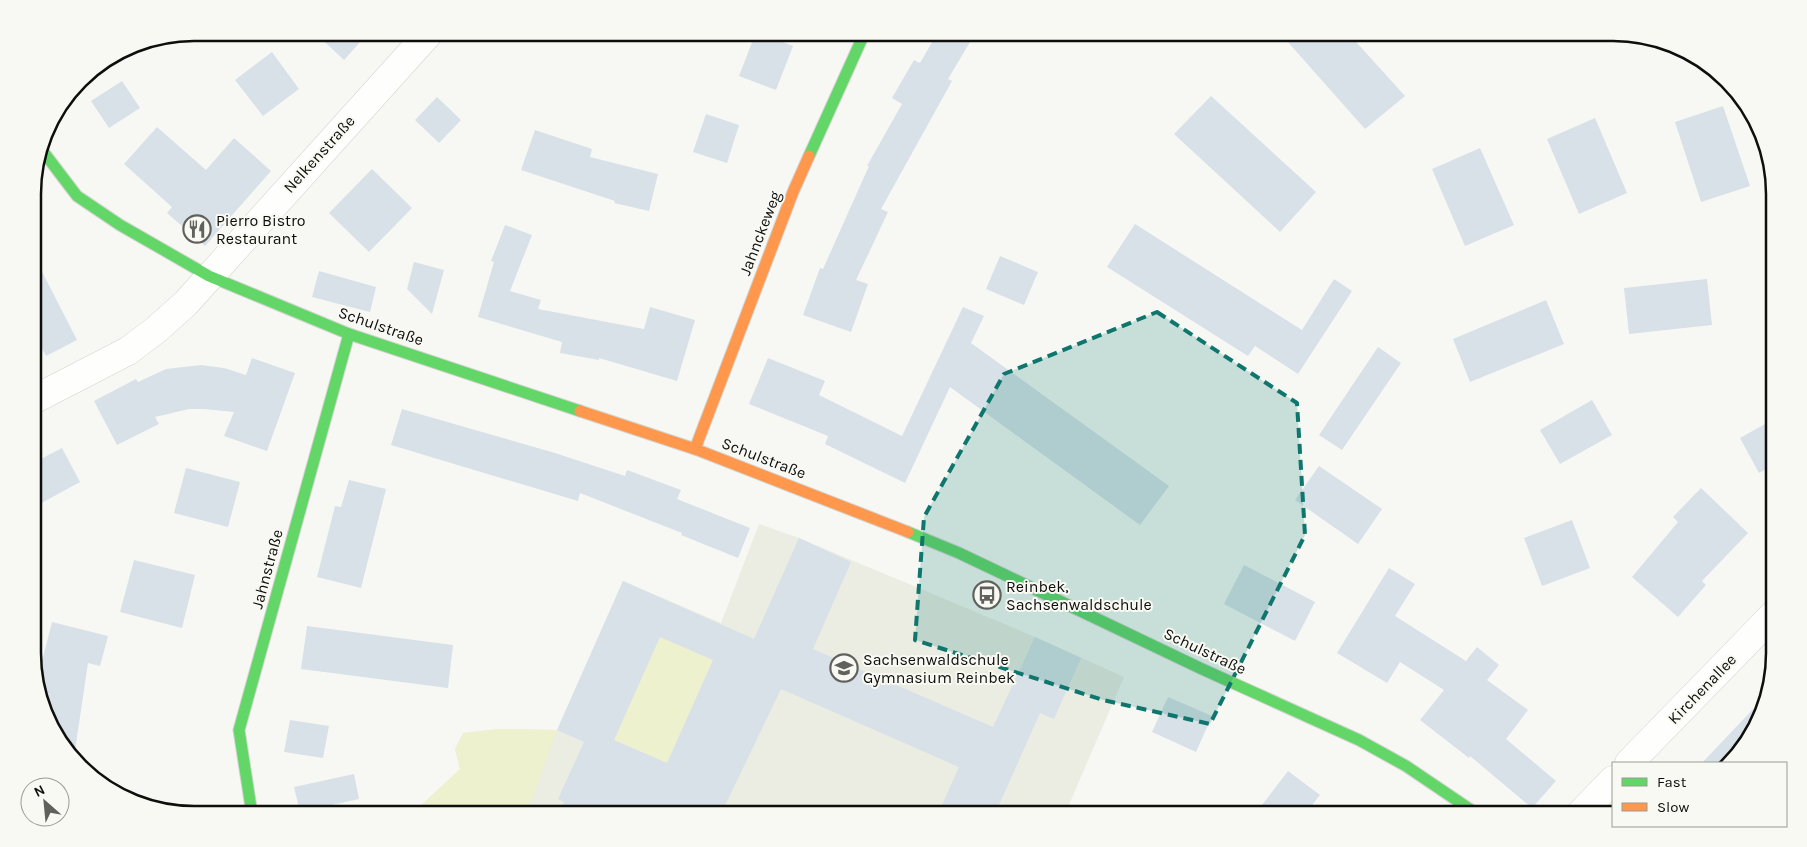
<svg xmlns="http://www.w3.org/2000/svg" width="1807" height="847" font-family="Karla,sans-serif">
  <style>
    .built { fill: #ebece2 }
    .green { fill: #eef1cd }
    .building { fill: #d8e1e8; fill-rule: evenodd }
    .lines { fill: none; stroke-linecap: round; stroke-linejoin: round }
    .street-casing { stroke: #d3d4d0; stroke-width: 29 }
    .fast-casing { stroke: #d3d4d0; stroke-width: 13 }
    .slow-casing { stroke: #d3d4d0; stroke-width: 13 }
    .street { stroke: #fefefd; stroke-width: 28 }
    .fast { stroke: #63d668; stroke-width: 11 }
    .slow { stroke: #ff974d; stroke-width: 11 }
    .marked { fill: #0f766e; fill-opacity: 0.2; stroke: #0f766e; stroke-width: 4; stroke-dasharray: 10 6; stroke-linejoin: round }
    .labels { text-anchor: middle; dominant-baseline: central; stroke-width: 4; stroke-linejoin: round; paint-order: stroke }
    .street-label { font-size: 16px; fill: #0e0e0c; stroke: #f8f9f2 }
    .poi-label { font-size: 16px; fill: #0e0e0c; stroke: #f8f9f2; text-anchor: start }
    .rim { fill: none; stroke: #0e0e0c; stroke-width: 2.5 }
  </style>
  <rect width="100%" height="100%" fill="#f7f8f3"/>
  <polygon class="built" points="759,524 799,538 1035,637 1124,677 1065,814 415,814 415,811 460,769 455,749 463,733 499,729 557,730 623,581 721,623"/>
  <g class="green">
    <polygon points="660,637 713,660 667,763 614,740"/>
    <polygon points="499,729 557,730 530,805 517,814 415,814 415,811 460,769 455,749 463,733"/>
  </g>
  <g class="building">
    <polygon points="314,32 369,32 344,60"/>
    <polygon points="756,32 793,46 776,90 739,76"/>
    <polygon points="938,32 976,32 948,79 952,81 881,209 888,212 856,280 868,284 851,332 803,315 820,268 823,269 869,166 867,166 902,104 892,98 914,60 920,63"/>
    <polygon points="1279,32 1347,32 1405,96 1365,129"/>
    <polygon points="272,52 299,89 263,116 235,80"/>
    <polygon points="122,81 140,108 109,128 91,101"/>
    <polygon points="1211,96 1316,192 1280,232 1174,134"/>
    <polygon points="437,97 461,120 439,143 415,120"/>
    <polygon points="1723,106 1750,186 1701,202 1675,122"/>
    <polygon points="706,114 739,125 727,163 693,152"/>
    <polygon points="1595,118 1627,193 1579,214 1547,139"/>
    <polygon points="157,127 206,170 234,138 271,171 205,246 167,213 172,207 124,164"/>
    <polygon points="535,130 592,149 590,157 658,174 649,211 614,203 615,201 521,170"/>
    <polygon points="1480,148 1514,225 1465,246 1432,169"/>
    <polygon points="372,169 412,208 369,252 329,213"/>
    <polygon points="1135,224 1302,330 1334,279 1352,291 1298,374 1255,346 1248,356 1107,267"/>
    <polygon points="505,225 532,235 510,291 541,300 538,309 644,329 650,307 695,320 677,381 599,358 599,360 560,353 562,342 478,317 494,262 491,261"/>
    <polygon points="33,254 77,340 46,356 33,332"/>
    <polygon points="1000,256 1038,272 1024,305 986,289"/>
    <polygon points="414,262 444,270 432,314 407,289"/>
    <polygon points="319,271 376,287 370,312 312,297"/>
    <polygon points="1707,279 1712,325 1629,334 1624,288"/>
    <polygon points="1546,300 1564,344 1470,382 1453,339"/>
    <polygon points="963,307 984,316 971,343 1169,486 1140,525 950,387 905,483 825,444 828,436 749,404 768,358 825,381 819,395 902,436"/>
    <polygon points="1378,347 1401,363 1342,450 1319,435"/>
    <polygon points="252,358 295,373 267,451 224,436 234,412 204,409 189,409 155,417 159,424 117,445 94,401 136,379 138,382 166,369 201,365 224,368 246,375"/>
    <polygon points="1592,400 1612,435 1560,464 1540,430"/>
    <polygon points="402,409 555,453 625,476 627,470 681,490 677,499 750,528 738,558 681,535 682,533 580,493 578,501 391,445"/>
    <polygon points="1774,419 1774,465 1759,473 1740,438"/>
    <polygon points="62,448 80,482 34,507 33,463"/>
    <polygon points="1319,466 1382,509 1358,544 1295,500"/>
    <polygon points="186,468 240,482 228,527 174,513"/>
    <polygon points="349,480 386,489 361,588 317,577 335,506 341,507"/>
    <polygon points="1701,488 1748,533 1702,581 1706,585 1678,617 1632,577 1678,522 1673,517"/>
    <polygon points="1572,520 1590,568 1542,586 1524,538"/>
    <path d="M 799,538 L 851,562 L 813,649 L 993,727 L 1035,637 L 1081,658 L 1054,719 L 1040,713 L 995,814 L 938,814 L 959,767 L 781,689 L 721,814 L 558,814 L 564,802 L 558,799 L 584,742 L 557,730 L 623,581 L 754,639 ZM 660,637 L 713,660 L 667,763 L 614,740 Z"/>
    <polygon points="134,560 195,575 182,628 120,612"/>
    <polygon points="1244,565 1315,602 1295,641 1224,604"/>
    <polygon points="1389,568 1415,584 1395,616 1466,661 1477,647 1499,665 1487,680 1528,710 1506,739 1556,781 1532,808 1470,756 1469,758 1420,720 1444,690 1400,662 1387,683 1337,653"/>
    <polygon points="52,622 108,636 100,666 88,663 74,757 66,751 37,681"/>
    <polygon points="307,626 453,645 448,688 301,669"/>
    <polygon points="1168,697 1212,716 1196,752 1152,732"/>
    <polygon points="1755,707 1762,713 1762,715 1735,759 1730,763 1702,763"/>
    <polygon points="290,720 329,726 323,758 284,752"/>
    <polygon points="1288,771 1320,795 1305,814 1274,814 1262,805"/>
    <polygon points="354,774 359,799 300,812 294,787"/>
  </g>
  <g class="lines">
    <g class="street-casing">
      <g id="street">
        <polyline points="33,400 128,351 157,329 186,303 430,32"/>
        <polyline points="1629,763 1774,614"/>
        <polyline points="1580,814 1613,780"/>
      </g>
    </g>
    <g class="fast-casing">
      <g id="fast">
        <polyline points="42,150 77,196 120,225 209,276 349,334 580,411"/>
        <polyline points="809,156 865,32"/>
        <polyline points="908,532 959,553 1202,669 1359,740 1406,766 1477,814"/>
        <polyline points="252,814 239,730 349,334"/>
      </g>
    </g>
    <g class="slow-casing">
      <g id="slow">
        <polyline points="580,411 695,449 908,532"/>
        <polyline points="695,449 793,192 809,156"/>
      </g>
    </g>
    <use href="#street" class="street"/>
    <use href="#fast" class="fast"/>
    <use href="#slow" class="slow"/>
  </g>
  <path class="marked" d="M 1157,312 L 1297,403 L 1305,535 L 1210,724 L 1103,700 L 915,640 L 924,517 L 1004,374 Z"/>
  <defs>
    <g id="restaurant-ring" transform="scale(1.4375)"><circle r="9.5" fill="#f8f9f2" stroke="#60605d" stroke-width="1.5"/><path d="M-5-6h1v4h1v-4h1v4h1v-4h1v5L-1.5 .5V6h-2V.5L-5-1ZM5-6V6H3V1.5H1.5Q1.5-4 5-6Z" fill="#60605d"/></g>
    <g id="bus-ring" transform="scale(1.4375)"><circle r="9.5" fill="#f8f9f2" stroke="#60605d" stroke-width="1.5"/><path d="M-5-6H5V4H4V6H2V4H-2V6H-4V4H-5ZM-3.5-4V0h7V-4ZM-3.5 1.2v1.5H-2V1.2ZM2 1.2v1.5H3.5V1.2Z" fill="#60605d"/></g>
    <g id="school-ring" transform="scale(1.4375)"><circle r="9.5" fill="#f8f9f2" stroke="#60605d" stroke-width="1.5"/><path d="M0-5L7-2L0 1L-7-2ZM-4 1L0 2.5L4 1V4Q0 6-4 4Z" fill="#60605d"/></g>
  </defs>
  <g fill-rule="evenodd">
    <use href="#restaurant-ring" x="197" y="229"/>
    <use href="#bus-ring" x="987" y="595"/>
    <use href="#school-ring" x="844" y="668"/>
  </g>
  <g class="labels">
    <g class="street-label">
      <text transform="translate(319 154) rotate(-48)">Nelkenstraße</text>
      <text transform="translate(760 233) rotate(-69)">Jahnckeweg</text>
      <text transform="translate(381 326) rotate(19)">Schulstraße</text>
      <text transform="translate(764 458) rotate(21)">Schulstraße</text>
      <text transform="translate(267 569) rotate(-75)">Jahnstraße</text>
      <text transform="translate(1205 651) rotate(25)">Schulstraße</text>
      <text transform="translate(1702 689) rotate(-46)">Kirchenallee</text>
    </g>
    <g class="poi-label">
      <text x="216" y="220">Pierro Bistro<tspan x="216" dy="18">Restaurant</tspan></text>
      <text x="1006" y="586">Reinbek,<tspan x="1006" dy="18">Sachsenwaldschule</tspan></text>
      <text x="863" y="659">Sachsenwaldschule<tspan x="863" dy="18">Gymnasium Reinbek</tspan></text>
    </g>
  </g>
  <path d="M0 0H1807V847H0ZM194 41H1613A153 153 0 0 1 1766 194V653A153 153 0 0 1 1613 806H194A153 153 0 0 1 41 653V194A153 153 0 0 1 194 41Z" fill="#f8f9f2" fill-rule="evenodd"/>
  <path class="rim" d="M194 41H1613A153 153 0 0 1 1766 194V653A153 153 0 0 1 1613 806H194A153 153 0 0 1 41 653V194A153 153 0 0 1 194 41Z"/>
  <rect x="1612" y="762" width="175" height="65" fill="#f8f9f2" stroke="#9a9b96"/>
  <rect x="1622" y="778" width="25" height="8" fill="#63d668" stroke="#9a9b96"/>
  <text x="1657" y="787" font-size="15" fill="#0e0e0c">Fast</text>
  <rect x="1622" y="803" width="25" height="8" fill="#ff974d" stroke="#9a9b96"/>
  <text x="1657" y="812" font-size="15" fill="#0e0e0c">Slow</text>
  <g transform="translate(45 802) rotate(333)"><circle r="24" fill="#f8f9f2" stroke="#9a9b96"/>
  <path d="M0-4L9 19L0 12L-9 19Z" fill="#60605d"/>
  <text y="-8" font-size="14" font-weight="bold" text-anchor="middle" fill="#0e0e0c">N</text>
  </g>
</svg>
